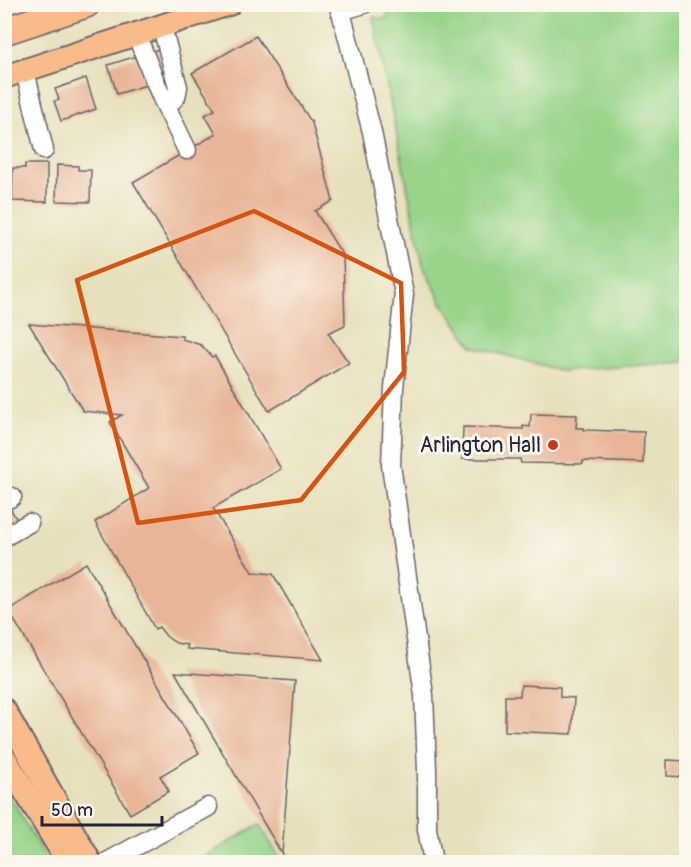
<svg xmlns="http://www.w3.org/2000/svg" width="691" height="867" font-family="Pangolin,sans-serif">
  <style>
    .green { fill: #98d489; stroke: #5d7b62; stroke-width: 1.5 }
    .building { fill: #e8b596 }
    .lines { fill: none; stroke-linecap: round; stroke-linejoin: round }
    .minor-casing { stroke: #676468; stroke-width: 21 }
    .major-casing { stroke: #676468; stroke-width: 26 }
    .highway-casing { stroke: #676468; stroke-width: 30 }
    .minor { stroke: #fff; stroke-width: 18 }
    .major { stroke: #fabb8b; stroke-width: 22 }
    .highway { stroke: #fabb8b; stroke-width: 27 }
    .marked { fill: none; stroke: #d45411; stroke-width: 4.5; stroke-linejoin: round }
    .poi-dot { fill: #c8321e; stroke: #fbf7ec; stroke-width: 2 }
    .labels { text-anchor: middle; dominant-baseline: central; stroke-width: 6; stroke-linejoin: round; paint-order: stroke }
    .poi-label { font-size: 21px; fill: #22223b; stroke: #fbf7ec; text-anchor: end }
  </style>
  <rect width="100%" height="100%" fill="#fbf7ec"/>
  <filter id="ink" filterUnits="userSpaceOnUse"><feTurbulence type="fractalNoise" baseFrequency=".0167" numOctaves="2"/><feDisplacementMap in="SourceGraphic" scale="12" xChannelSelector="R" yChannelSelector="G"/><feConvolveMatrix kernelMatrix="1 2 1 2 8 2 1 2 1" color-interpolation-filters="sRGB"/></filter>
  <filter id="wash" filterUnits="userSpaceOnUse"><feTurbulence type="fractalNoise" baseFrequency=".008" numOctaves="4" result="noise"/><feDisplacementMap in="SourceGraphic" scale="24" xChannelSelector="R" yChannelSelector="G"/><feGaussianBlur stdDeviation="1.35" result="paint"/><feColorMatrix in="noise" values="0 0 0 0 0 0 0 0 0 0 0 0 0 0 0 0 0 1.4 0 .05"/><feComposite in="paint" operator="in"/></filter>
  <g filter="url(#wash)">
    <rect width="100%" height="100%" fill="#e7e0bc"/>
    <g class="green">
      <polygon points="398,4 686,5 686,359 684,362 562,371 472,346 441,301 423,265 373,17 385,19 392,8"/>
      <polygon points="4,788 5,788 48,862 5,862"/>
      <polygon points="259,824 282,862 196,862"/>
    </g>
    <g id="blocks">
      <g class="building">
        <polygon points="256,36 312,123 333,201 315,211 343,256 345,325 328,333 349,363 269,411 133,182 216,134 205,115 215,110 192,73"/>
        <polygon points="159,49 169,78 117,94 108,65"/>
        <polygon points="86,78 96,109 61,121 54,101 59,100 55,89"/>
        <polygon points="25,164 47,164 47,202 12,201 13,168 25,168"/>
        <polygon points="57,165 78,166 78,170 91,170 90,202 56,201"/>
        <polygon points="29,324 182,336 182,339 201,345 212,357 215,356 281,469 213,508 252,572 273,574 323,660 187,649 187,645 176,643 171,640 166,636 159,627 155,629 95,522 149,488 110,422 122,415 83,411"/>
        <polygon points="531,414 577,415 576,428 584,428 584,430 644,432 643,463 583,461 583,464 521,463 520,459 462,459 463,427 523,429 523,426 530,427"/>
        <polygon points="10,508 26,535 4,547 4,511"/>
        <polygon points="86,563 199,753 160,776 169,791 130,814 8,610"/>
        <polygon points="175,672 295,681 282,854"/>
        <polygon points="521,685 560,687 560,697 574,698 572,734 505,731 505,696 520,696"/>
        <polygon points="667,760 686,761 686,777 667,776"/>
      </g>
    </g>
  </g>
  <g filter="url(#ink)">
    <use href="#blocks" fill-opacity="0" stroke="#676468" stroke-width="1.5"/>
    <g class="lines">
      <g class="minor-casing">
        <g id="minor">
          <polyline points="339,4 372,132 404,294 394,388 391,465 424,695 427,770 427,829 433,862"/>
          <polyline points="340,11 364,4"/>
          <polyline points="162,27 178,87 176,97 166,106"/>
          <polyline points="137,36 161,96 187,150"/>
          <polyline points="25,71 44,150"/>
          <polyline points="4,501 12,497"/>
          <polyline points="4,537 29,523"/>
          <polyline points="107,862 208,807"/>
        </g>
      </g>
      <g class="major-casing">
        <g id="major">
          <polyline points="4,77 229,4"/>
          <polyline points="4,710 90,862"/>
          <polyline points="4,757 68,862"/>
        </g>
      </g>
      <g class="highway-casing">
        <polyline id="highway" points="4,31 86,4"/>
      </g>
      <use href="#minor" class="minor"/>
      <use href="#major" class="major"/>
      <use href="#highway" class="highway"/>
    </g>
  </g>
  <path class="marked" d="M 254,211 L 401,283 L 404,372 L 301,500 L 138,523 L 77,280 Z"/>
  <circle class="poi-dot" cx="553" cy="445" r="6"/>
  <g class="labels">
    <g class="poi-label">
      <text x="541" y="445">Arlington Hall</text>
    </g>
  </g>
  <rect width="691" height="867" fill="none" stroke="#fbf7ec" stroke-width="24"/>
  <path d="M42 816v9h120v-9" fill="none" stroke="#22223b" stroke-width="3"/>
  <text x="51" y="816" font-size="18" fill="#22223b" stroke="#fbf7ec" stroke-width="4.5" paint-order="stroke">50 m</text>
</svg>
